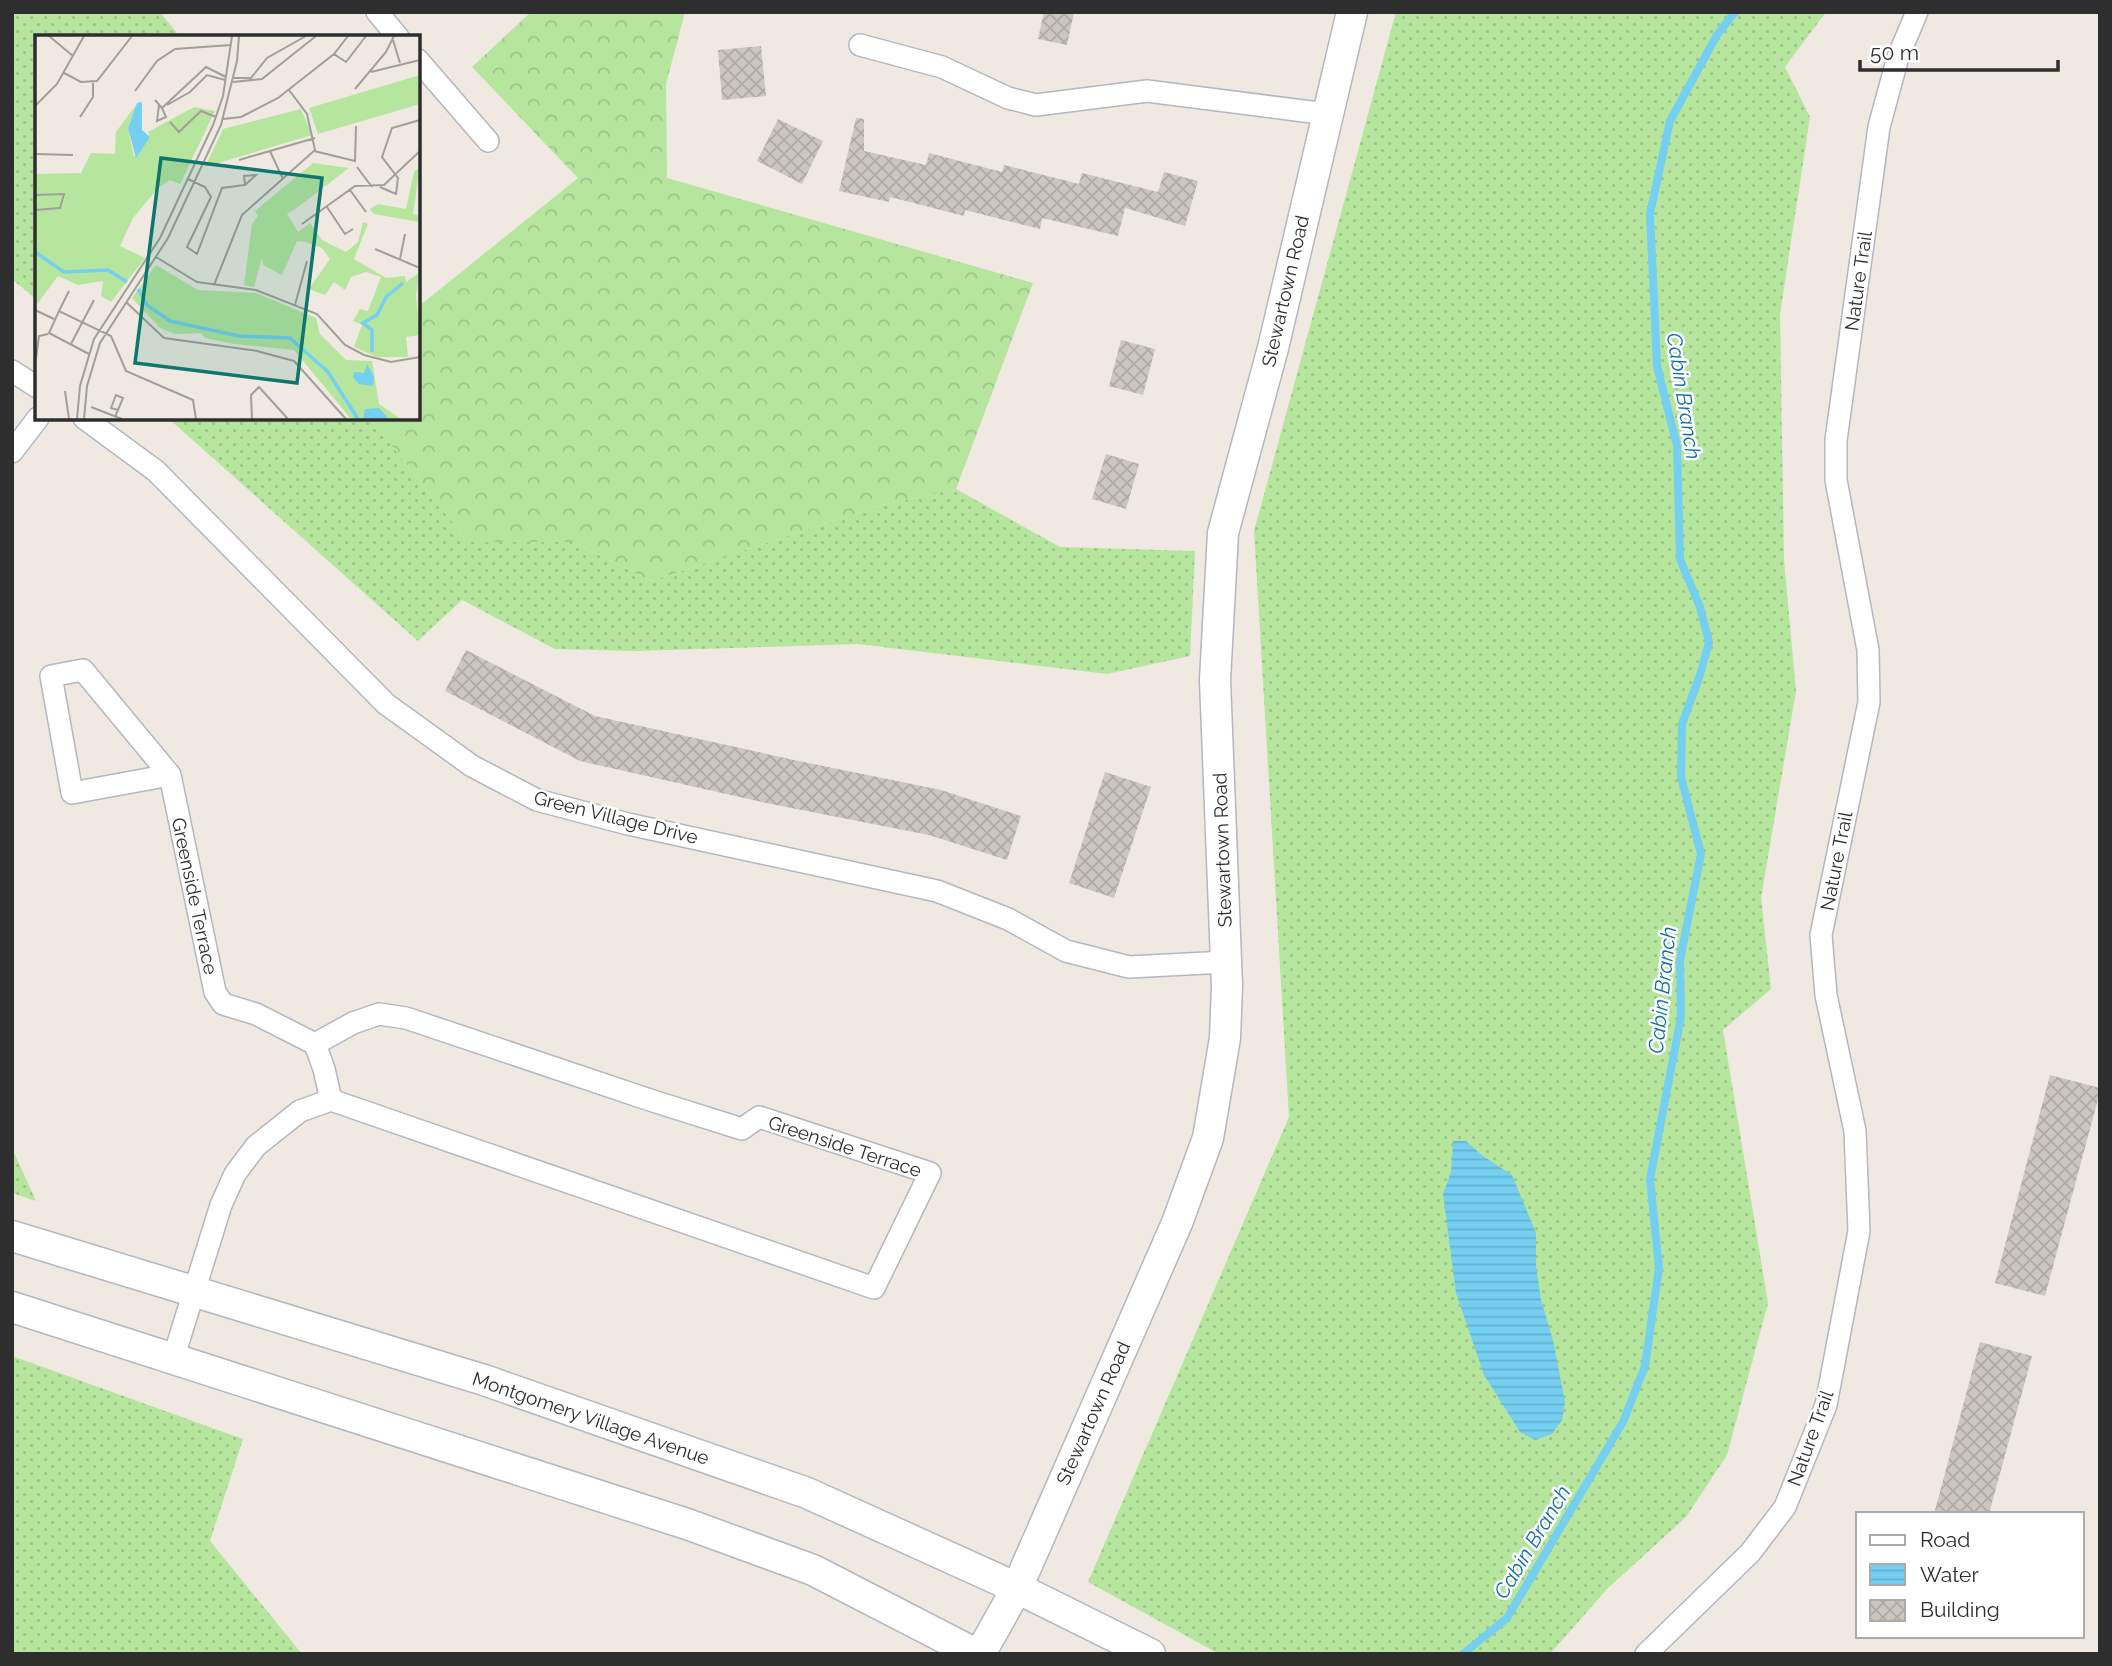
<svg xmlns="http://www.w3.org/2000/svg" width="2112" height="1666" font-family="Raleway,sans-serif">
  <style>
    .grass { fill: url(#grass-dots) }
    .forest { fill: url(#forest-crowns) }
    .water { fill: url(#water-rules) }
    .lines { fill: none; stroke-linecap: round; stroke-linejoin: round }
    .stream { stroke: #75cff0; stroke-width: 8 }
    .building { fill: url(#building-cross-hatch) }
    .street-casing { stroke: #b4b7c1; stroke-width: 24 }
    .secondary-casing { stroke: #b4b7c1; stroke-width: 33 }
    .street { stroke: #fff; stroke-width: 21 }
    .secondary { stroke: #fff; stroke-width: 30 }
    .labels { text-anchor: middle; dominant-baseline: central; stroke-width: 5; stroke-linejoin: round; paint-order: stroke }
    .street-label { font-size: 19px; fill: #2e2e2e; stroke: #fff }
    .water-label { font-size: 21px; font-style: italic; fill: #0d6fa3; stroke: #fff }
    .inset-river { fill: none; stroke: #75cff0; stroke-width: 3.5 }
    .inset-road { fill: none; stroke: #a29e99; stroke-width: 2 }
    .view { fill: #0f766e; fill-opacity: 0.15; stroke: #0f766e; stroke-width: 3.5 }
    .inset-edge { fill: none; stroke: #2e2e2e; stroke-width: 3.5 }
  </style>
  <defs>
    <pattern id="grass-dots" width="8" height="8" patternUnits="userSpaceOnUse" patternTransform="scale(1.75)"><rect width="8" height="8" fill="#b6e59e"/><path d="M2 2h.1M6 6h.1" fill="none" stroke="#9dc588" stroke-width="1.8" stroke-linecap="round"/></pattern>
    <pattern id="forest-crowns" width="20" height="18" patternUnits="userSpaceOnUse" patternTransform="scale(1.75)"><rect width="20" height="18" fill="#b6e59e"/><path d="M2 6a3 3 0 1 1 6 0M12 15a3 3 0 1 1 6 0" fill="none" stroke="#9dc588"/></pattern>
    <pattern id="water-rules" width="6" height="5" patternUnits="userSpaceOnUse" patternTransform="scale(1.75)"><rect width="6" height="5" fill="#75cff0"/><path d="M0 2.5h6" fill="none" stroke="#66b2ce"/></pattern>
    <pattern id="building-cross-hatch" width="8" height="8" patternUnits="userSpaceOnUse" patternTransform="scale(1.75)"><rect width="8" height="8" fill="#cbc7bf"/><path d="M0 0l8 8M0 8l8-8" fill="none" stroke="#afaba4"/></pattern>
  </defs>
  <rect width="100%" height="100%" fill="#efe9e1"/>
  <g class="grass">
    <polygon points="12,12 160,12 180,37 37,37 37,300 12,279"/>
    <polygon points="1396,12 1826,12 1785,67 1810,117 1780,314 1784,560 1796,691 1761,898 1771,989 1723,1030 1768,1303 1727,1455 1686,1517 1607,1589 1550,1654 1219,1654 1088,1582 1289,1117 1254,531"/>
    <polygon points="168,418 370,418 468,542 573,542 651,581 882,505 956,489 1060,547 1195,551 1190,656 1107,674 858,644 635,651 555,649 462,600 418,641"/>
    <polygon points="12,1148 36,1201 12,1193"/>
    <polygon points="12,1356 243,1439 210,1541 302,1654 12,1654"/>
  </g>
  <polygon class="forest" points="531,12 685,12 666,84 667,178 1033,283 956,489 882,505 651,581 573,542 468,542 370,418 418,418 418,307 578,178 472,67"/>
  <polygon class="water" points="1453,1141 1466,1141 1483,1156 1512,1175 1536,1233 1536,1266 1541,1300 1553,1340 1565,1402 1562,1420 1552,1434 1535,1440 1520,1432 1484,1375 1456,1293 1443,1194 1451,1172"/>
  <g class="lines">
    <polyline class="stream" points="1463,1654 1507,1618 1623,1422 1645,1366 1659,1268 1650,1179 1681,1017 1680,960 1701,854 1681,777 1682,724 1700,675 1709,642 1700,607 1680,559 1677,446 1657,366 1650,214 1670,121 1717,35 1735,12"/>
  </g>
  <g class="building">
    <polygon points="1044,12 1074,12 1067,45 1038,39"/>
    <polygon points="761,46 766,96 722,100 718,50"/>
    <polygon points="856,118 864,119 864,151 926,165 929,153 1002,172 1004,165 1079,184 1082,173 1158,192 1164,172 1198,181 1185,226 1125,208 1118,236 1042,218 1040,229 965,210 964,216 890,197 889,202 839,191"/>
    <polygon points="778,119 823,141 802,184 757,161"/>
    <polygon points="1121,340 1155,349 1143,395 1109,386"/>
    <polygon points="1106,454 1139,464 1126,509 1092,499"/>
    <polygon points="466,650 595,716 794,760 941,790 1021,816 1007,860 929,835 771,804 580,761 445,691"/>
    <polygon points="1105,772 1151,787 1114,898 1069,883"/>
    <polygon points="2050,1075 2100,1088 2100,1092 2045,1296 1995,1283"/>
    <polygon points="1980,1342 2032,1356 1989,1514 1934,1514"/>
  </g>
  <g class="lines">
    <g class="street-casing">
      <g id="street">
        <polyline points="377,12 398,37"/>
        <polyline points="860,45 942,67 1008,98 1036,105 1147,91 1327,114"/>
        <polyline points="418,60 488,141"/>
        <polyline points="12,371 37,387"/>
        <polyline points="84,418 156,471 386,704 472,766 537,800 628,824 937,891 1008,919 1066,951 1129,967 1226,962"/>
        <polyline points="12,452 38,418"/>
        <polyline points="170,775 83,670 51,676 72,793 170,775 215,992 223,1004 256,1014 315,1044 353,1023 379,1014 406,1018 650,1100 742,1129 759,1117 930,1173 874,1288 331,1100 300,1111 256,1146 235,1174 221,1205 173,1359"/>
        <polyline points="315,1044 324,1069 331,1100"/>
        <polyline points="1646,1654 1750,1553 1785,1507 1826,1405 1859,1231 1855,1131 1826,995 1821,935 1869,702 1868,650 1836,480 1836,440 1879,127 1898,57 1917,12"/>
      </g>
    </g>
    <g class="secondary-casing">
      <g id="secondary">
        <polyline points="12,1236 484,1380 807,1493 1017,1588 1150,1654"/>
        <polyline points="12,1307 687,1524 813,1570 976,1654"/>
        <polyline points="980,1654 1017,1588 1177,1223 1208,1138 1225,1038 1227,986 1215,680 1223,533 1273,348 1352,12"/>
      </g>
    </g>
    <use href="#street" class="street"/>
    <use href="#secondary" class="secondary"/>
  </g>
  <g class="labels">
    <g class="street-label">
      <text transform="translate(1858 281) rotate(-82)">Nature Trail</text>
      <text transform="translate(1285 291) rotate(-77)">Stewartown Road</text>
      <text transform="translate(616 817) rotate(14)">Green Village Drive</text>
      <text transform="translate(1222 850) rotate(-92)">Stewartown Road</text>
      <text transform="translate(1836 861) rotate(-79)">Nature Trail</text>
      <text transform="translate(195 896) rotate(78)">Greenside Terrace</text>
      <text transform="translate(845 1146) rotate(18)">Greenside Terrace</text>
      <text transform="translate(1093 1413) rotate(-66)">Stewartown Road</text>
      <text transform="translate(591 1418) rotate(19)">Montgomery Village Avenue</text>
      <text transform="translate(1810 1438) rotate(-70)">Nature Trail</text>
    </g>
    <g class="water-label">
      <text transform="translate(1684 396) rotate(81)">Cabin Branch</text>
      <text transform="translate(1662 990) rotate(-84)">Cabin Branch</text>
      <text transform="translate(1532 1542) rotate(-59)">Cabin Branch</text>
    </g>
  </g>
  <g transform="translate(35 35)">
    <rect width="385" height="385" fill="#efe9e1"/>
    <path d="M 385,40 L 385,69 L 283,99 L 274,73 ZM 101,70 L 93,93 L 99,122 L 115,102 L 113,97 L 159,72 L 180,76 L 145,149 L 135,145 L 123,153 L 98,183 L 85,211 L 110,223 L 76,267 L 66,261 L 68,246 L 43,250 L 23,241 L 0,272 L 0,139 L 46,138 L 56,118 L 80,119 L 81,97 ZM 266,74 L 277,100 L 170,132 L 188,94 ZM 278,128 L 314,133 L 263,172 L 254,166 L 227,222 L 219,252 L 209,250 L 217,189 L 223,181 L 220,176 ZM 121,230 L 163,255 L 221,258 L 281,283 L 285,299 L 311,325 L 337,326 L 344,369 L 366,384 L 316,384 L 259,315 L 199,309 L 170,303 L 166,298 L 140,299 L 125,293 L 97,263 Z" fill="#b6e59e"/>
    <path d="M 385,132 L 378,179 L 385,181 L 385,187 L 339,179 L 335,174 L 343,169 L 371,174 L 379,137 ZM 254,166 L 263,172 L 252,179 L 263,197 L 275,188 L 287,205 L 311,217 L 323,207 L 328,187 L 333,189 L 319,224 L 351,243 L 370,241 L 371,247 L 385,237 L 381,260 L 385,300 L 371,302 L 373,322 L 342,322 L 319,312 L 327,290 L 318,286 L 325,274 L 333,276 L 346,242 L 331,237 L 316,242 L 310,255 L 299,247 L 290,260 L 274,254 L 295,224 L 287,213 L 271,207 L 262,206 L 247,240 L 228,230 L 223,199 L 229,182 Z" fill="#b6e59e"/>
    <path d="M 107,67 L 107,95 L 115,102 L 101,123 L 93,93 L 102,68 ZM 332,329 L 339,342 L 338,351 L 324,349 L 318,342 L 319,337 L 329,338 ZM 344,373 L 354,384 L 328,384 L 330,374 Z" fill="#75cff0"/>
    <path class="inset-river" d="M 0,217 L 29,237 L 73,235 L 92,247M 103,254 L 112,270 L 135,286 L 204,301 L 255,303 L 293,337 L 323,384M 337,317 L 337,295 L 328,288 L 342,280 L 351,262 L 368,248"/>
    <path class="inset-road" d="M 14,1 L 38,21M 358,5 L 365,28M 299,19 L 311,27 L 331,1M 336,37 L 385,25M 29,38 L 46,47 L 62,46 L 97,1M 199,43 L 216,43 L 232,23 L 271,1M 198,47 L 227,44 L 281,1M 320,54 L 351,17 L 359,1M 100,56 L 122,26 L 140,14 L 196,10M 120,65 L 127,73 L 131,82 L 122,86 L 124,70M 132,70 L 155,57 L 172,40 L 190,45M 0,71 L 22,49 L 49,1M 127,73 L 171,32 L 191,42M 45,82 L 58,62 L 58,48M 188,84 L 206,82 L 243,63 L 299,19 L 313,1M 135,87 L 144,97 L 166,76 L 181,82M 235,116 L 248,144M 279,116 L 320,126 L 321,91M 0,119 L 38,120M 204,125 L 280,103M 322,132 L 337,152M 153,144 L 170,152 L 176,162 L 152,212 L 162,219 L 187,153 L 210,150 L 209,141 L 221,140 L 210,150M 345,152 L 361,159 L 363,143 L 347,122 L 357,93 L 385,85M 315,155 L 331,177M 0,160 L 29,159 L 25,173 L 0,175M 292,172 L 310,199 L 318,194M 267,189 L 320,151 L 349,150 L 385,116M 340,214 L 385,233M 121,222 L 162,247 L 221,255 L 282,279 L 310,310 L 329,320 L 356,327 L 385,322M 365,224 L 370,199M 179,250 L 207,180 L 280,115 L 272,79 L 254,55M 91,267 L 129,303 L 222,316 L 259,326 L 311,384M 260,270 L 272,226M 0,275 L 19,284M 24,276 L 34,256M 36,309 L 59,265M 54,319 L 14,298 L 24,276 L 76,301 L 91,336 L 158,365 L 161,384M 1,323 L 4,301 L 13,299M 30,356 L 34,384M 56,372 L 87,384M 80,382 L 88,363 L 81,360 L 76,373 L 83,375M 42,384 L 45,351 L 59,304 L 125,203 L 178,90 L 188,61 L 197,1M 49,384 L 52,351 L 65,308 L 133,203 L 186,90 L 202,26 L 204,1M 217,384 L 216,360 L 224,352 L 253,384"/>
    <path class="view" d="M 126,123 L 287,143 L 262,348 L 100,328 Z"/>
    <rect width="385" height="385" class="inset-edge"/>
  </g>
  <rect width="2112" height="1666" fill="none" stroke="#2e2e2e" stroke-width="28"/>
  <rect x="1856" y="1512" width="228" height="126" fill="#ffffff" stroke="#ababab" stroke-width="2"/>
  <rect x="1870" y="1535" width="35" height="10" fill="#ffffff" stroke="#ababab" stroke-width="2"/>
  <text x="1920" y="1547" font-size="21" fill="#2e2e2e">Road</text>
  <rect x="1870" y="1564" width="35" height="21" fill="url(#water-rules)" stroke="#ababab" stroke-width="2"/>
  <text x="1920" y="1582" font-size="21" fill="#2e2e2e">Water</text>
  <rect x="1870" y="1600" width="35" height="21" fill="url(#building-cross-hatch)" stroke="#ababab" stroke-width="2"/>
  <text x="1920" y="1617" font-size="21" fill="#2e2e2e">Building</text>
  <path d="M1860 60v10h198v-10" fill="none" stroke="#2e2e2e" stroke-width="3.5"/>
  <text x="1870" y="60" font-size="21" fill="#2e2e2e" stroke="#ffffff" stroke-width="5" paint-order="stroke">50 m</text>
</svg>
